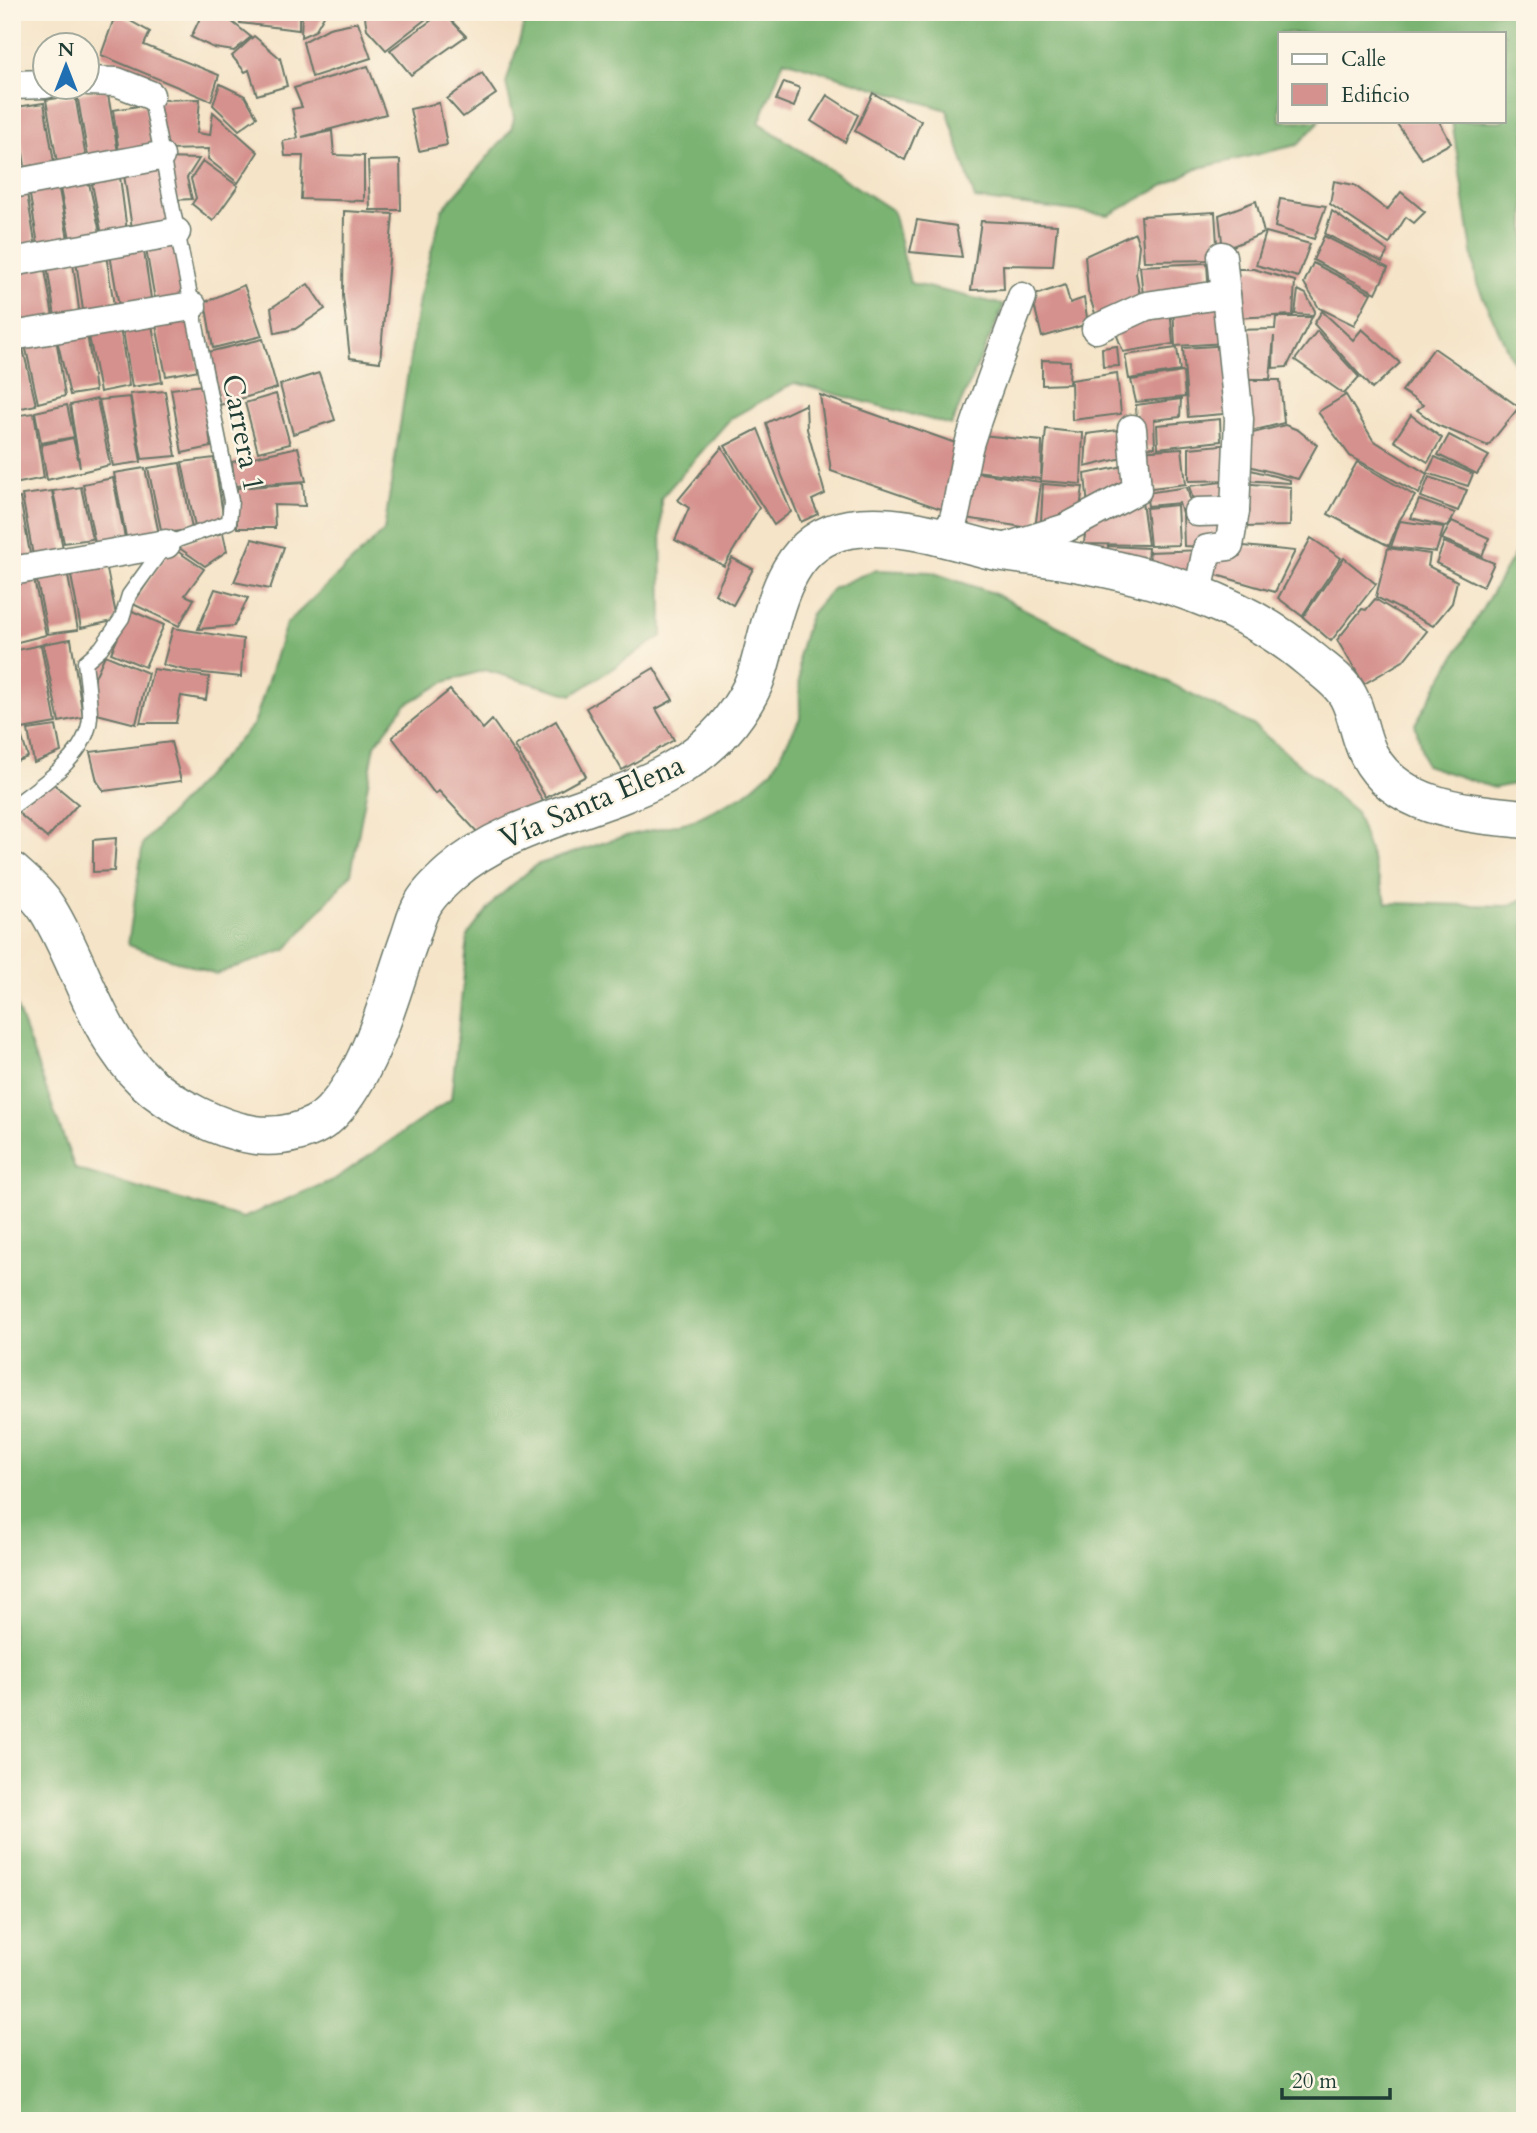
<svg xmlns="http://www.w3.org/2000/svg" width="1537" height="2133" font-family="Cardo,serif">
  <style>
    .forest { fill: #7ab372; stroke: #4c7853; stroke-width: 2 }
    .building { fill: #d5918d }
    .lines { fill: none; stroke-linecap: round; stroke-linejoin: round }
    .service-casing { stroke: #6a7768; stroke-width: 17 }
    .minor-casing { stroke: #6a7768; stroke-width: 31 }
    .secondary-casing { stroke: #6a7768; stroke-width: 41 }
    .service { stroke: #fff; stroke-width: 14 }
    .minor { stroke: #fff; stroke-width: 28 }
    .secondary { stroke: #fff; stroke-width: 38 }
    .labels { text-anchor: middle; dominant-baseline: central; stroke-width: 5; stroke-linejoin: round; paint-order: stroke }
    .street-label { font-size: 30px; fill: #1f3d34; stroke: #fcf5e5 }
  </style>
  <rect width="100%" height="100%" fill="#fcf5e5"/>
  <filter id="ink" filterUnits="userSpaceOnUse"><feTurbulence type="fractalNoise" baseFrequency=".0143" numOctaves="2"/><feDisplacementMap in="SourceGraphic" scale="14" xChannelSelector="R" yChannelSelector="G"/><feConvolveMatrix kernelMatrix="1 2 1 2 8 2 1 2 1" color-interpolation-filters="sRGB"/></filter>
  <filter id="wash" filterUnits="userSpaceOnUse"><feTurbulence type="fractalNoise" baseFrequency=".00686" numOctaves="4" result="noise"/><feDisplacementMap in="SourceGraphic" scale="28" xChannelSelector="R" yChannelSelector="G"/><feGaussianBlur stdDeviation="1.57" result="paint"/><feColorMatrix in="noise" values="0 0 0 0 0 0 0 0 0 0 0 0 0 0 0 0 0 1.4 0 .05"/><feComposite in="paint" operator="in"/></filter>
  <g filter="url(#wash)">
    <rect width="100%" height="100%" fill="#f5e4c8"/>
    <g class="forest">
      <polygon points="528,12 1525,12 1525,388 1477,284 1452,121 1504,121 1504,33 1280,33 1280,121 1320,121 1297,145 1195,169 1109,215 975,199 947,110 784,60 759,123 893,211 910,283 1004,305 951,425 794,383 730,419 661,498 662,636 572,695 485,670 445,682 405,705 375,745 351,874 286,950 216,974 128,945 143,843 254,724 286,624 384,531 419,299 442,210 511,130 514,118 506,83"/>
      <polygon points="1525,536 1525,782 1494,788 1425,765 1415,724"/>
      <polygon points="874,570 931,572 993,593 1253,725 1356,812 1387,903 1508,906 1525,898 1525,2121 12,2121 12,994 75,1169 243,1218 335,1179 451,1099 468,935 496,899 536,865 621,837 692,821 745,794 773,769 800,718 799,653 810,615 833,588"/>
    </g>
    <g id="blocks">
      <g class="building">
        <polygon points="203,12 211,12 231,21 251,37 234,51 214,48 191,37"/>
        <polygon points="299,12 299,30 240,23 238,13"/>
        <polygon points="302,12 326,12 315,31 301,37"/>
        <polygon points="364,12 435,12 386,50 367,29"/>
        <polygon points="443,12 466,36 411,75 390,50"/>
        <polygon points="116,13 150,32 144,45 219,75 211,101 101,55"/>
        <polygon points="358,22 371,58 312,77 303,42 329,28"/>
        <polygon points="254,36 280,58 287,86 257,95 249,70 245,72 232,56"/>
        <polygon points="368,66 386,114 302,137 332,131 334,155 364,156 364,201 301,199 303,156 285,156 283,141 298,138 292,109 302,107 294,88"/>
        <polygon points="482,73 496,94 463,117 447,99"/>
        <polygon points="784,82 800,88 794,107 776,100"/>
        <polygon points="220,84 245,96 257,117 239,130 213,105"/>
        <polygon points="107,89 119,158 89,162 77,94"/>
        <polygon points="873,93 921,121 905,160 855,131"/>
        <polygon points="75,95 87,164 58,168 46,100"/>
        <polygon points="827,95 858,115 845,142 811,121"/>
        <polygon points="200,99 197,133 210,135 213,112 258,152 238,183 208,159 209,149 162,150 156,100"/>
        <polygon points="44,103 55,168 26,173 16,107"/>
        <polygon points="439,103 447,145 419,151 410,109"/>
        <polygon points="145,105 154,152 120,159 113,110"/>
        <polygon points="12,113 23,173 12,175"/>
        <polygon points="1395,121 1439,121 1451,143 1422,159"/>
        <polygon points="163,158 199,159 187,178 192,199 173,200"/>
        <polygon points="400,160 401,210 370,210 368,161"/>
        <polygon points="203,161 238,186 213,221 192,204 196,198 191,179"/>
        <polygon points="159,163 171,228 133,235 123,168"/>
        <polygon points="119,169 127,231 102,235 90,173"/>
        <polygon points="87,174 101,237 71,244 58,178"/>
        <polygon points="57,179 68,239 38,245 28,183"/>
        <polygon points="1334,181 1354,185 1387,210 1401,192 1425,212 1414,223 1406,217 1389,244 1330,204"/>
        <polygon points="25,182 36,248 12,253 12,184"/>
        <polygon points="1280,199 1326,206 1314,239 1275,227"/>
        <polygon points="1256,201 1264,233 1223,250 1219,215"/>
        <polygon points="344,211 393,214 380,362 350,358 343,296"/>
        <polygon points="1332,211 1388,251 1382,262 1325,234"/>
        <polygon points="1215,212 1218,260 1144,261 1141,216"/>
        <polygon points="917,220 956,226 962,257 910,252"/>
        <polygon points="981,221 1057,225 1053,266 1003,265 1004,289 971,290"/>
        <polygon points="1266,232 1310,244 1298,277 1256,265"/>
        <polygon points="1135,233 1139,245 1136,273 1142,307 1098,323 1088,291 1085,256"/>
        <polygon points="173,235 183,299 156,305 144,238"/>
        <polygon points="1324,236 1388,268 1376,293 1313,260"/>
        <polygon points="142,238 152,305 120,312 108,243"/>
        <polygon points="105,248 115,312 84,317 75,254"/>
        <polygon points="72,255 80,317 56,323 46,259"/>
        <polygon points="43,258 54,322 23,331 13,264"/>
        <polygon points="1207,263 1209,296 1144,305 1140,266"/>
        <polygon points="1313,263 1371,293 1354,325 1319,308 1304,283"/>
        <polygon points="1230,269 1254,269 1295,281 1293,315 1233,318"/>
        <polygon points="308,284 325,309 295,329 275,333 271,308"/>
        <polygon points="244,285 262,336 213,348 205,302"/>
        <polygon points="1065,285 1070,303 1084,298 1088,324 1042,337 1032,296"/>
        <polygon points="1298,290 1306,294 1315,311 1313,315 1295,314"/>
        <polygon points="1225,300 1226,343 1175,346 1173,305"/>
        <polygon points="1170,307 1173,344 1123,352 1112,322"/>
        <polygon points="1322,311 1353,340 1362,329 1400,363 1372,389 1314,324"/>
        <polygon points="190,314 199,370 166,376 155,320"/>
        <polygon points="1276,317 1312,317 1287,367 1273,368 1274,336 1270,379 1239,379 1234,330 1275,329"/>
        <polygon points="151,319 162,382 132,387 122,324"/>
        <polygon points="119,321 129,386 100,392 87,326"/>
        <polygon points="86,325 95,391 70,395 55,331"/>
        <polygon points="55,331 65,396 38,403 24,340"/>
        <polygon points="1317,331 1359,377 1344,394 1295,360"/>
        <polygon points="263,339 277,388 220,405 208,352"/>
        <polygon points="21,340 36,405 12,410 12,342"/>
        <polygon points="1232,345 1235,413 1188,417 1183,348"/>
        <polygon points="1117,346 1119,366 1103,367 1102,348"/>
        <polygon points="1177,348 1180,371 1129,379 1125,355"/>
        <polygon points="1434,348 1519,407 1488,446 1437,425 1417,410 1423,405 1402,391"/>
        <polygon points="1042,360 1070,361 1069,384 1042,385"/>
        <polygon points="1183,372 1185,397 1136,402 1131,380"/>
        <polygon points="319,373 335,420 293,434 280,385"/>
        <polygon points="1117,373 1121,414 1072,420 1071,380"/>
        <polygon points="1243,380 1280,380 1284,423 1247,432"/>
        <polygon points="203,385 211,447 182,453 171,389"/>
        <polygon points="165,391 176,456 142,459 130,394"/>
        <polygon points="276,394 290,444 258,452 245,403"/>
        <polygon points="820,395 961,445 947,511 831,471"/>
        <polygon points="1346,395 1373,440 1427,474 1419,494 1350,456 1318,412"/>
        <polygon points="130,397 141,462 113,466 99,400"/>
        <polygon points="97,399 110,465 47,480 41,445 73,438 80,467 70,405"/>
        <polygon points="1181,399 1180,417 1154,420 1155,447 1138,448 1136,405"/>
        <polygon points="806,404 807,429 825,494 812,500 818,514 801,522 782,476 766,423"/>
        <polygon points="67,405 74,437 41,443 35,412"/>
        <polygon points="34,413 44,478 14,484 12,416"/>
        <polygon points="1411,415 1442,438 1428,462 1394,441"/>
        <polygon points="1220,419 1221,441 1158,448 1157,425"/>
        <polygon points="1285,425 1298,430 1317,445 1298,479 1245,465 1245,435"/>
        <polygon points="758,429 791,512 774,525 725,446"/>
        <polygon points="1046,429 1083,433 1081,484 1041,481"/>
        <polygon points="1125,429 1131,456 1085,467 1087,434"/>
        <polygon points="981,435 1042,441 1041,479 975,471"/>
        <polygon points="1449,435 1489,456 1477,474 1438,455"/>
        <polygon points="1232,444 1234,480 1189,481 1189,448"/>
        <polygon points="298,447 306,481 235,486 232,462"/>
        <polygon points="722,447 759,508 724,566 675,540 689,508 678,500"/>
        <polygon points="1182,448 1186,484 1143,489 1138,451"/>
        <polygon points="1435,457 1473,474 1468,486 1427,473"/>
        <polygon points="214,458 224,521 195,527 182,462"/>
        <polygon points="1357,462 1415,496 1399,521 1389,546 1328,514"/>
        <polygon points="180,463 192,529 162,534 148,468"/>
        <polygon points="1129,465 1134,488 1088,508 1085,474"/>
        <polygon points="145,468 159,534 127,542 114,473"/>
        <polygon points="1243,468 1290,480 1290,483 1242,480"/>
        <polygon points="966,471 1041,482 1035,529 959,517"/>
        <polygon points="1429,477 1467,490 1458,511 1421,497"/>
        <polygon points="113,478 126,543 96,548 83,484"/>
        <polygon points="1230,481 1234,500 1195,507 1189,486"/>
        <polygon points="303,483 305,506 274,505 275,528 237,528 237,488"/>
        <polygon points="1240,483 1291,487 1290,526 1241,527"/>
        <polygon points="1043,484 1083,487 1078,524 1041,521"/>
        <polygon points="81,487 92,539 64,543 53,491"/>
        <polygon points="1187,487 1193,511 1182,513 1179,503 1148,506 1146,493"/>
        <polygon points="52,491 64,554 34,561 22,495"/>
        <polygon points="1141,494 1148,545 1084,544 1087,514"/>
        <polygon points="20,498 31,559 12,563 12,499"/>
        <polygon points="1419,500 1455,513 1448,527 1411,518"/>
        <polygon points="1177,505 1179,545 1150,546 1146,508"/>
        <polygon points="1183,515 1229,515 1227,548 1184,546"/>
        <polygon points="1400,521 1444,527 1436,552 1391,547"/>
        <polygon points="1452,521 1489,538 1482,556 1442,539"/>
        <polygon points="223,533 227,551 205,566 175,545"/>
        <polygon points="1311,538 1341,558 1302,616 1278,598"/>
        <polygon points="252,539 284,547 270,589 234,582"/>
        <polygon points="1444,542 1494,563 1483,587 1436,563"/>
        <polygon points="1233,545 1295,551 1275,592 1206,572"/>
        <polygon points="1108,546 1148,548 1147,563 1109,560"/>
        <polygon points="171,547 204,569 185,595 194,599 179,626 133,604"/>
        <polygon points="1388,548 1430,554 1428,566 1457,581 1452,603 1433,626 1376,597"/>
        <polygon points="1203,550 1195,577 1151,567 1149,552"/>
        <polygon points="104,554 117,620 81,628 68,560"/>
        <polygon points="732,558 753,569 733,605 715,594"/>
        <polygon points="1344,558 1376,584 1331,641 1303,617"/>
        <polygon points="65,560 78,630 48,634 34,567"/>
        <polygon points="31,566 46,635 14,643 12,570"/>
        <polygon points="215,589 248,598 234,626 198,629"/>
        <polygon points="1375,599 1427,631 1403,661 1364,684 1337,640 1362,609 1366,610"/>
        <polygon points="130,610 164,625 145,667 111,653"/>
        <polygon points="173,628 243,639 241,677 194,672 163,665"/>
        <polygon points="71,639 83,717 59,722 43,644"/>
        <polygon points="41,645 56,723 22,729 12,673 12,651"/>
        <polygon points="105,655 148,673 136,724 93,713 95,677"/>
        <polygon points="654,668 673,700 656,709 674,740 622,770 586,708"/>
        <polygon points="153,669 209,677 206,700 181,696 176,723 140,723"/>
        <polygon points="450,690 483,729 492,720 518,757 543,801 480,835 439,791 435,794 392,737"/>
        <polygon points="12,706 28,757 12,763"/>
        <polygon points="556,721 586,776 546,798 515,746"/>
        <polygon points="56,726 61,752 34,763 28,730"/>
        <polygon points="171,742 181,781 104,791 97,781 90,752"/>
        <polygon points="44,776 78,804 47,838 15,810"/>
        <polygon points="116,838 114,871 93,872 93,840"/>
      </g>
    </g>
  </g>
  <g filter="url(#ink)">
    <use href="#blocks" fill-opacity="0" stroke="#6a7768" stroke-width="2"/>
    <g class="lines">
      <g class="service-casing">
        <path id="service" d="M 12,807 C 40,786 88,756 90,717 C 90,699 87,680 85,662 L 101,648 L 122,618 L 129,595 L 166,544 L 229,522 L 231,501 L 150,95"/>
      </g>
      <g class="minor-casing">
        <g id="minor">
          <polyline points="88,81 117,82 150,95"/>
          <polyline points="12,85 46,84"/>
          <polyline points="12,184 160,156"/>
          <polyline points="12,262 176,232"/>
          <polyline points="1096,329 1146,306 1226,294"/>
          <polyline points="12,336 192,306"/>
          <polyline points="1198,512 1235,511"/>
          <path d="M 947,537 C 960,511 961,468 971,438 C 986,391 1005,344 1022,297"/>
          <polyline points="1003,548 1066,528 1137,490 1132,429"/>
          <polyline points="12,571 166,544"/>
          <polyline points="1198,594 1207,549 1229,546 1235,511 1239,419 1222,256"/>
        </g>
      </g>
      <g class="secondary-casing">
        <path id="secondary" d="M 12,872 C 25,884 39,895 48,910 C 82,965 96,1035 145,1081 C 172,1106 219,1130 255,1135 C 280,1138 314,1132 332,1112 C 372,1068 389,997 408,943 C 413,931 416,914 423,904 C 429,893 442,881 451,873 C 532,802 660,810 730,722 C 740,709 751,692 756,677 C 774,622 778,541 849,529 C 898,521 946,539 992,550 C 1016,555 1040,556 1064,560 C 1152,575 1242,601 1311,660 C 1323,670 1341,682 1348,696 C 1358,714 1359,736 1369,755 C 1398,810 1470,813 1525,819"/>
      </g>
      <use href="#service" class="service"/>
      <use href="#minor" class="minor"/>
      <use href="#secondary" class="secondary"/>
    </g>
  </g>
  <g class="labels">
    <g class="street-label">
      <text transform="translate(243 433) rotate(79)">Carrera 1</text>
      <text transform="translate(592 802) rotate(-23)">Vía Santa Elena</text>
    </g>
  </g>
  <rect width="1537" height="2133" fill="none" stroke="#fcf5e5" stroke-width="42"/>
  <rect x="1278" y="32" width="228" height="91" fill="#fcf5e5" stroke="#a4ab9e" stroke-width="2"/>
  <rect x="1292" y="54" width="35" height="10" fill="#ffffff" stroke="#a4ab9e" stroke-width="2"/>
  <text x="1341" y="66" font-size="21" fill="#1f3d34">Calle</text>
  <rect x="1292" y="84" width="35" height="21" fill="#d5918d" stroke="#a4ab9e" stroke-width="2"/>
  <text x="1341" y="102" font-size="21" fill="#1f3d34">Edificio</text>
  <g transform="translate(66 66)"><circle r="33" fill="#fcf5e5" stroke="#a4ab9e" stroke-width="2"/>
  <path d="M0-5L12 26L0 18L-12 26Z" fill="#1f6fb2"/>
  <text y="-10" font-size="19" font-weight="bold" text-anchor="middle" fill="#1f3d34">N</text>
  </g>
  <path d="M1282 2088v10h108v-10" fill="none" stroke="#1f3d34" stroke-width="3.5"/>
  <text x="1292" y="2088" font-size="21" fill="#1f3d34" stroke="#fcf5e5" stroke-width="5" paint-order="stroke">20 m</text>
</svg>
